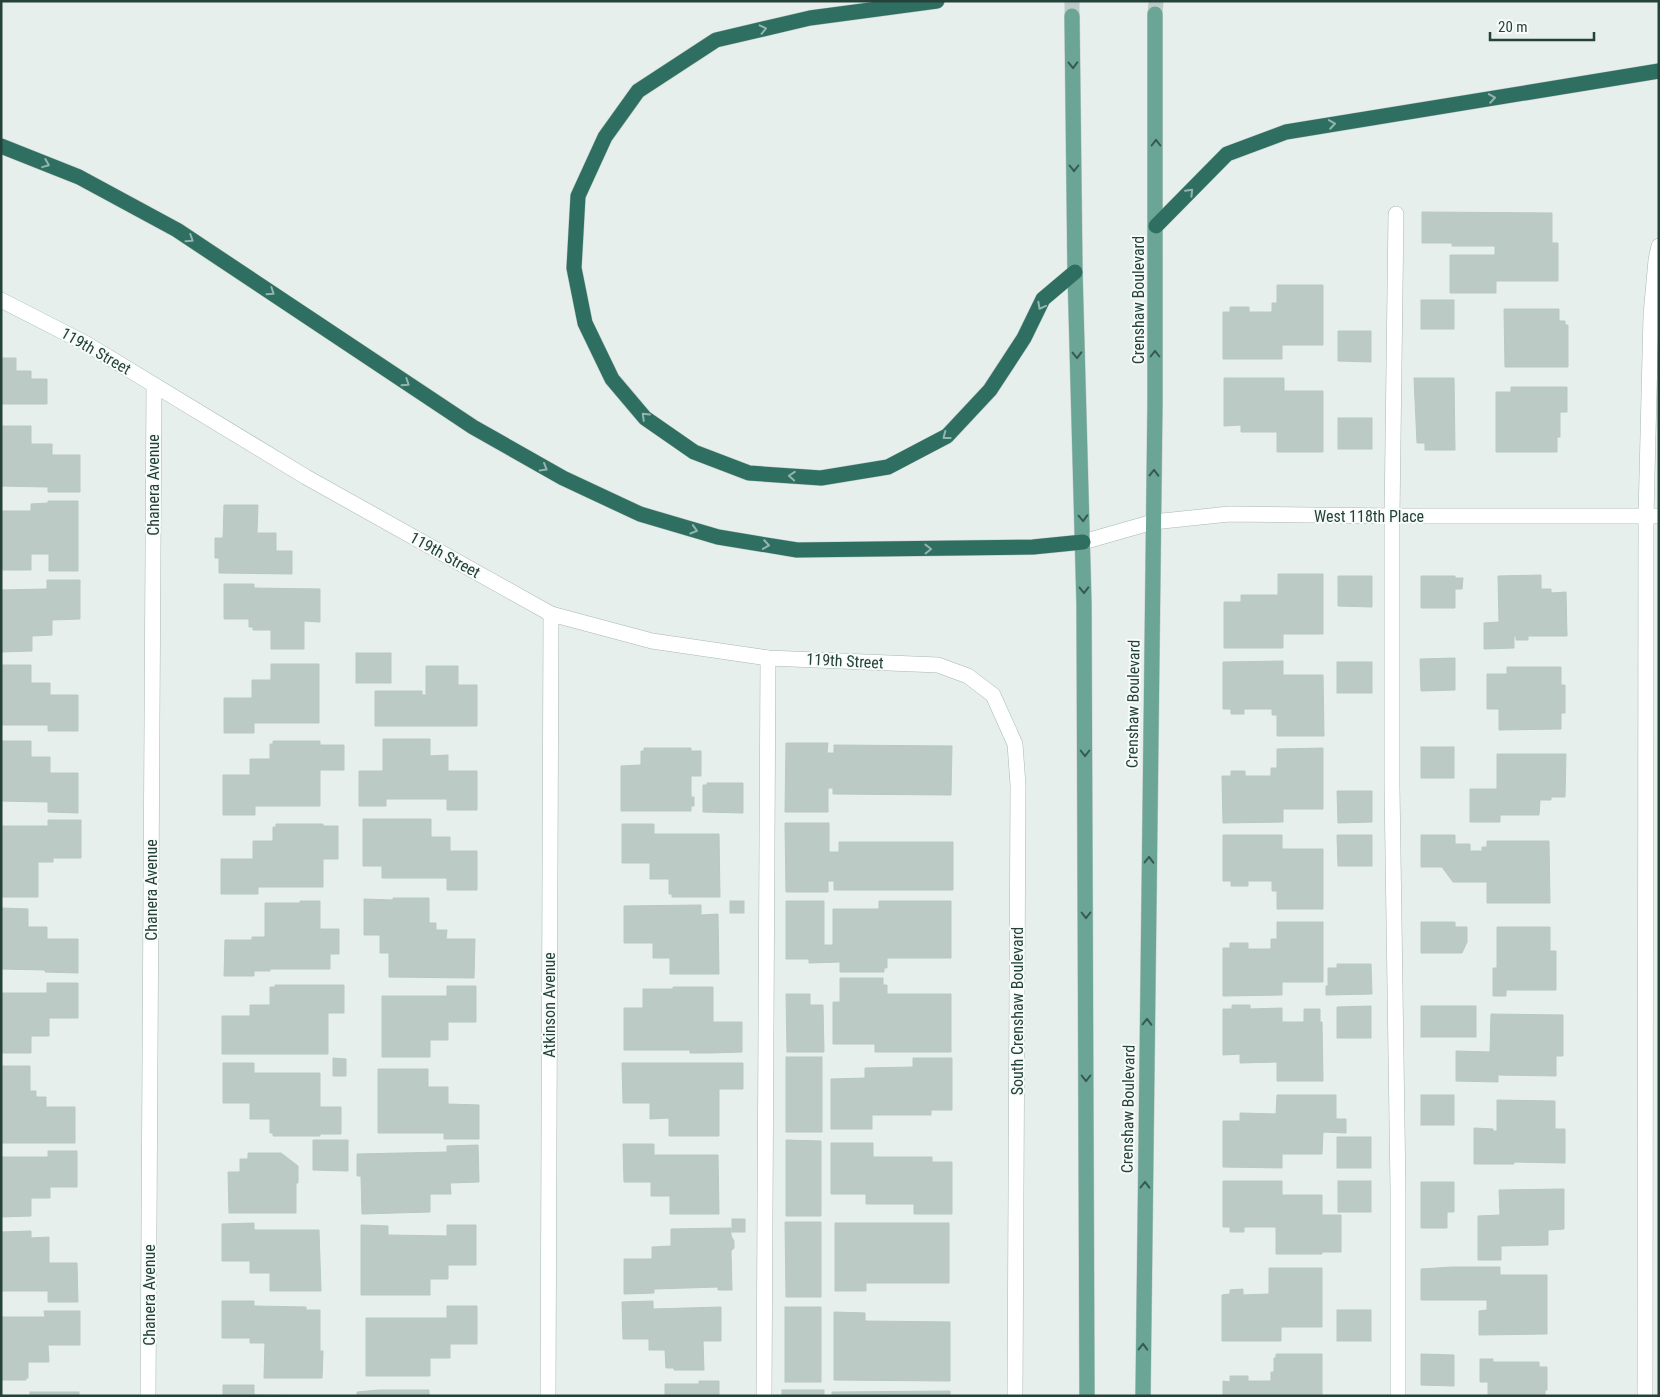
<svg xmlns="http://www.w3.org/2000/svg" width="1660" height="1397" font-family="'Roboto Condensed',sans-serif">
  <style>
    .building { fill: #bbcac4; stroke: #b8c9c2 }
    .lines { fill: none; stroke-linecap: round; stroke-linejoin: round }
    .major-tunnel { stroke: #bfccc8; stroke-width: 15; stroke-dasharray: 15 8; stroke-linecap: butt }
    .minor-casing { stroke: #a8b8b2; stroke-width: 16 }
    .major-casing { stroke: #c2cac8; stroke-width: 16 }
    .highway-casing { stroke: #c2cac8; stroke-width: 16 }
    .minor { stroke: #fff; stroke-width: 15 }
    .major { stroke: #6aa596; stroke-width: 15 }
    .highway { stroke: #2f6f62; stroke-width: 15 }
    .oneway { stroke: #93b5ae }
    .oneway2 { stroke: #365b51 }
    .labels { text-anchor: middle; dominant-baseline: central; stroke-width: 4; stroke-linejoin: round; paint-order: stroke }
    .street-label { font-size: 16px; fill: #24423a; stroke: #f7fbf9 }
  </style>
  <rect width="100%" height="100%" fill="#e6efeb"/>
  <g class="building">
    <polygon points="1422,212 1552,213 1552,243 1558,243 1558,281 1496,281 1496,293 1450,293 1450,255 1495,255 1495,246 1452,246 1452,243 1422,243"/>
    <polygon points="1277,285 1323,285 1323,345 1282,345 1282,359 1223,359 1223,312 1230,312 1230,307 1249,307 1249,312 1272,312 1272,303 1277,303"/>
    <rect x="1421" y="300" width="33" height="29"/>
    <polygon points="1504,309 1559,309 1559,321 1565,321 1565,325 1568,325 1568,367 1505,367"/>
    <polygon points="1338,331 1371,331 1371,362 1338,361"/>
    <polygon points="1,358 16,358 16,371 31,371 31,379 47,379 47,404 1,404"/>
    <polygon points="1224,378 1284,378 1284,391 1323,391 1323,452 1277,452 1277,432 1241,432 1241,425 1224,426"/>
    <polygon points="1414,378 1454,378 1455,450 1425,450 1425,443 1417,443"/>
    <polygon points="1511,387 1567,387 1567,412 1560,412 1560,437 1557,437 1557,452 1496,452 1496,392 1511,392"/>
    <rect x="1338" y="418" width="34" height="31"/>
    <polygon points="1,426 31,426 31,444 52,444 52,455 80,455 80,492 48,492 48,487 1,486"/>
    <polygon points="48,501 78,501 78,571 49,571 49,554 31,554 31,570 1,570 1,511 31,511 31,504 48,503"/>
    <polygon points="224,505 258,505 257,533 276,533 276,551 292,551 292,574 219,573 219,558 215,558 215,538 223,538"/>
    <polygon points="1278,574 1323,574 1323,634 1283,634 1283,648 1224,648 1224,602 1241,602 1241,595 1278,595"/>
    <polygon points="1541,575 1541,589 1551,589 1551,593 1566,592 1567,636 1528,636 1528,640 1516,640 1516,636 1514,636 1514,648 1484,649 1484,623 1499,622 1498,576"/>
    <polygon points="1338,576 1372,576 1372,607 1338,606"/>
    <polygon points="1421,576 1455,576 1455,578 1463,578 1462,589 1455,589 1455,608 1421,608"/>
    <polygon points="47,580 80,580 80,619 52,620 52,635 32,636 32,651 1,652 1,590 47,589"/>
    <polygon points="224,584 254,584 254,588 320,589 320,622 304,621 304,649 271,649 271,630 253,630 253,627 249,627 249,619 224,619"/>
    <rect x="356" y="653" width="35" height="30"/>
    <polygon points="1455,658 1455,690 1421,691 1420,659"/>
    <polygon points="1283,661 1283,675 1323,675 1324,736 1277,736 1277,715 1272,715 1272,709 1244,709 1244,714 1231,714 1231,709 1223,709 1223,662"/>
    <rect x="1337" y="662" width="35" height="31"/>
    <polygon points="271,664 319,664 319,723 254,723 254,733 224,733 224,698 252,698 252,680 271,680"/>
    <polygon points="1,665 31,665 31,683 50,683 50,695 78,695 78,731 48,731 48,725 1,725"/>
    <polygon points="426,666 458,666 458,685 477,685 477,726 375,726 375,691 422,691 422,695 426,695"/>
    <polygon points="1507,667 1561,667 1561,685 1565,685 1565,713 1561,713 1561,729 1499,730 1499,709 1487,709 1487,674 1507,674"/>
    <polygon points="383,739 430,739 430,756 448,755 448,771 477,771 477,810 447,810 447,799 386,799 386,806 359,806 359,771 383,771"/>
    <polygon points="1,741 31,741 31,757 50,757 50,773 78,773 78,813 48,812 48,802 1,801"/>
    <polygon points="273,741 320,741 320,745 344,745 344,770 320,770 320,806 255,806 255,815 223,815 223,775 250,775 250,759 270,759 270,744 273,744"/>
    <polygon points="786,743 828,743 827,753 834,753 834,745 952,746 951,795 833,794 833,788 828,788 828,812 785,812"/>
    <rect x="1421" y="747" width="33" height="31"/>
    <polygon points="644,748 691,748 691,751 701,751 701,776 691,776 691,797 694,797 694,806 691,806 691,811 621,811 621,766 641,765 641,751 644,751"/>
    <polygon points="1323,748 1323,809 1283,809 1283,822 1223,823 1222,776 1231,776 1231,771 1245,771 1245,776 1271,776 1271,768 1277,768 1277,749"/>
    <polygon points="1497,754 1566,754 1565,797 1551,797 1551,800 1540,800 1539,815 1500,815 1500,822 1470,822 1470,789 1497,789"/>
    <polygon points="707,783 743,783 743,813 703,812 703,785 707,785"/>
    <polygon points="1337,791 1372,791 1372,822 1338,823"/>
    <polygon points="363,819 431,819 431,837 450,837 450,851 477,851 477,890 447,890 447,878 382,878 382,866 363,866"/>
    <polygon points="48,820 81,820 81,858 53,858 53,862 38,862 38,897 1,897 1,826 48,826"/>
    <polygon points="785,823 829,823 829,852 839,852 839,842 953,842 953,890 834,890 834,881 828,881 828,892 786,892"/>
    <polygon points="276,824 323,824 323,826 338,826 338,859 323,859 323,887 258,887 258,894 221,894 221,859 253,859 253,841 273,841 273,827 276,827"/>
    <polygon points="622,824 654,824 654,834 719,834 720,897 672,897 672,894 669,894 669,879 650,879 650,863 622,863"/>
    <polygon points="1223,835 1282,835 1282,849 1323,849 1323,909 1277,909 1277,891 1272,891 1272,881 1248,881 1248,886 1231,886 1231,881 1223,881"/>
    <polygon points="1337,835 1372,835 1372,866 1338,866"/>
    <polygon points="1421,835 1455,835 1455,844 1470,844 1470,851 1482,851 1482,847 1487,847 1487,841 1549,841 1550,903 1487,903 1487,882 1453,882 1442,867 1421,867"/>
    <polygon points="393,898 429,898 429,923 436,923 436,930 447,930 446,939 475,939 474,978 389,977 389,953 380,953 380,935 364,935 364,899 393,900"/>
    <polygon points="300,901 320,901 320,929 339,929 339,954 330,954 330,969 270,969 270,971 254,971 254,976 224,976 225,940 252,940 252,937 265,937 265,903 300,903"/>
    <rect x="730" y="901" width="14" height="12"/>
    <polygon points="786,901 824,901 824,945 833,945 833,909 879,909 879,901 951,901 951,958 887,958 887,968 884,968 884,972 840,972 840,962 809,963 809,959 786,959"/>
    <polygon points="701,905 701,915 718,914 719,974 670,974 670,958 653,958 653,943 624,943 624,906"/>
    <polygon points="1,908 28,909 28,927 47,927 47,939 78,939 78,973 45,972 45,970 1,969"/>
    <polygon points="1277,922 1323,922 1323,982 1282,982 1282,995 1223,996 1223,948 1230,948 1230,943 1248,943 1248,949 1271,949 1271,939 1277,939"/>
    <polygon points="1421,922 1455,922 1455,927 1467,927 1467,942 1462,953 1421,953"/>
    <polygon points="1497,927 1550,927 1550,951 1556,951 1556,990 1506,990 1506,996 1493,996 1493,968 1497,968"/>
    <polygon points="1337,964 1371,964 1372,994 1326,995 1326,986 1328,986 1328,968 1337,968"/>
    <polygon points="840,978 883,978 883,985 887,985 887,994 951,994 951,1052 875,1052 875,1044 833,1044 833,1002 840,1002"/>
    <polygon points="47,983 78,983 78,1018 49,1018 49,1036 31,1036 31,1053 1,1053 1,993 47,993"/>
    <polygon points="275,985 344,985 344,1013 328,1013 328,1054 222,1054 222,1016 250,1016 250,1005 270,1005 270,987 275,987"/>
    <polygon points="447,986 476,986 476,1022 448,1022 448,1040 430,1040 430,1057 382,1057 382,996 447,996"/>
    <polygon points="673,987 713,987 713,1022 742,1022 742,1052 710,1053 690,1053 690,1050 624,1050 624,1008 643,1008 643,989 673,989"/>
    <polygon points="786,994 810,994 810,1005 823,1005 824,1052 787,1052"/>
    <polygon points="1232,1005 1250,1005 1250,1009 1282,1008 1282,1022 1304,1022 1304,1009 1320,1009 1320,1022 1322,1022 1323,1081 1277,1081 1277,1062 1240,1063 1240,1054 1223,1055 1223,1009 1232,1009"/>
    <polygon points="1371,1006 1371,1038 1337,1038 1337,1007"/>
    <rect x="1421" y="1006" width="55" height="31"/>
    <polygon points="1491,1014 1563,1015 1563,1056 1556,1056 1556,1076 1498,1075 1498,1082 1456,1081 1456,1051 1490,1052"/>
    <rect x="786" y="1057" width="36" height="75"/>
    <polygon points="333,1058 346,1059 346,1076 333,1076"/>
    <polygon points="913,1058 952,1058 952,1110 931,1110 931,1115 872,1115 872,1129 831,1129 831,1079 865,1078 865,1068 913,1067"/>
    <polygon points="223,1063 254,1063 254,1073 320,1073 320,1107 341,1107 341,1134 320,1134 320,1136 273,1136 273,1133 270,1133 270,1119 250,1119 250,1103 223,1103"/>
    <polygon points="622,1063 743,1063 743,1089 719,1089 719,1136 669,1136 669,1118 650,1119 650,1103 623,1103"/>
    <polygon points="1,1066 30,1066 30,1091 36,1091 36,1097 46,1097 46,1107 75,1107 75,1143 1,1143"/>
    <polygon points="378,1069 428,1069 428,1087 448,1087 448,1104 479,1105 479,1139 444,1139 444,1133 378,1133"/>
    <polygon points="1277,1095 1336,1095 1336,1119 1346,1119 1346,1133 1323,1132 1322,1154 1282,1154 1282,1168 1223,1167 1223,1121 1240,1121 1240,1113 1276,1114"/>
    <rect x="1421" y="1095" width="33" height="30"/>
    <polygon points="1497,1100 1555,1101 1555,1129 1565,1129 1565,1163 1514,1162 1514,1164 1474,1164 1474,1128 1493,1129 1493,1131 1497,1131"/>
    <rect x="1337" y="1137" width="34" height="31"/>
    <polygon points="313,1140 348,1140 348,1171 313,1170"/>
    <polygon points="786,1140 821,1141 821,1216 786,1216"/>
    <polygon points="831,1143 873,1143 873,1157 932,1157 932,1162 952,1162 952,1214 914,1214 914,1204 866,1204 866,1194 831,1194"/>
    <polygon points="623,1144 654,1144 654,1155 718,1155 719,1214 670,1214 670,1196 651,1196 651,1182 624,1182"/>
    <polygon points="478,1145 479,1182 450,1183 451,1194 430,1194 430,1212 362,1214 361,1176 357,1176 357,1154 447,1152 447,1146"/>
    <polygon points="48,1151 77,1151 77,1187 50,1187 50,1198 31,1198 31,1216 1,1217 1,1157 48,1157"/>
    <polygon points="248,1153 281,1153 298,1166 298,1183 296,1183 296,1213 229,1213 228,1172 240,1172 240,1159 248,1159"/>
    <polygon points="1223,1181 1282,1181 1282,1195 1322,1195 1322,1215 1341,1215 1341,1252 1322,1252 1322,1254 1276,1254 1276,1227 1244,1227 1244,1232 1230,1232 1230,1227 1223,1227"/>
    <rect x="1338" y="1181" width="33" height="31"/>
    <polygon points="1421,1182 1454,1182 1454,1212 1447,1212 1447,1228 1421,1228"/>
    <polygon points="1564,1189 1564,1229 1548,1230 1548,1245 1501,1246 1501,1260 1478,1260 1478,1216 1500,1215 1499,1190"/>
    <rect x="732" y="1219" width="13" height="13"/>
    <polygon points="785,1222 821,1222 821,1297 786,1297"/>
    <polygon points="254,1223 254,1230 319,1230 321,1291 270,1291 270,1273 250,1273 250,1261 222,1261 222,1224"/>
    <polygon points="835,1223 949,1223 949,1283 866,1283 866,1291 835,1291"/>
    <polygon points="361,1225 388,1226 388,1235 447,1236 447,1225 476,1225 476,1265 448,1265 448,1279 430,1279 430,1295 361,1295"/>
    <polygon points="731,1228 731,1236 734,1241 734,1248 731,1251 732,1290 718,1290 718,1287 654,1289 654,1293 624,1294 624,1259 652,1259 652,1247 671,1246 671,1229"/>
    <polygon points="31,1231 31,1238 49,1237 49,1263 77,1263 78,1302 48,1302 48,1291 1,1291 1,1232"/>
    <polygon points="1452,1267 1500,1267 1500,1275 1547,1275 1547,1334 1479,1335 1479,1311 1487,1310 1487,1300 1421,1300 1421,1269"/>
    <polygon points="1269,1268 1322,1268 1322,1327 1281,1327 1281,1341 1222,1341 1222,1295 1230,1294 1230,1290 1243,1289 1243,1295 1269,1294"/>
    <polygon points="222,1301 254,1301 254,1306 306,1307 306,1310 320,1310 320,1351 323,1351 322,1378 264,1378 265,1343 250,1343 250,1338 222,1338"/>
    <polygon points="653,1301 653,1309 721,1307 721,1341 703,1341 704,1370 674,1370 674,1368 666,1368 665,1350 649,1350 649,1339 623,1339 622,1302"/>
    <polygon points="447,1306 477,1306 477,1344 450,1344 450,1358 430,1358 430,1376 366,1376 366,1318 447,1318"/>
    <rect x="785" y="1307" width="36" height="75"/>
    <rect x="1337" y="1310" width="34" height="31"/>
    <polygon points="44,1311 80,1311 80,1345 48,1345 49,1362 28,1362 28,1378 26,1378 26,1380 1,1380 1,1317 45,1317"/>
    <polygon points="834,1312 865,1313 865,1321 950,1322 950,1381 834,1380"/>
    <polygon points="1276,1354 1322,1354 1322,1396 1223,1396 1223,1381 1230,1382 1230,1376 1248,1376 1248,1381 1271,1381 1271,1372 1274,1372 1274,1358 1276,1358"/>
    <polygon points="1421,1354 1454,1355 1454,1386 1421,1385"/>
    <polygon points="1480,1359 1493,1359 1493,1362 1539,1362 1539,1367 1547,1367 1547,1390 1545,1390 1545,1396 1488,1396 1488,1382 1480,1382"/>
    <polygon points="699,1381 719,1381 719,1396 665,1396 665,1384 699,1384"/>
    <polygon points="223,1385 254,1385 254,1395 319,1396 223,1396"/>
    <polygon points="379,1390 429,1390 429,1396 357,1396 357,1392"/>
    <rect x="782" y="1390" width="42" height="6"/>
    <polygon points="950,1391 950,1396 832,1396 832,1392"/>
    <rect x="30" y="1392" width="49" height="4"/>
  </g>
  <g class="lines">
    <g class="major-tunnel">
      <polyline points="1072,1 1072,16"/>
      <polyline points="1155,14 1156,1"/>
    </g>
    <g class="minor-casing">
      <g id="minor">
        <polyline points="1396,214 1392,516 1392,787 1398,1190 1398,1396"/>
        <polyline points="1,300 85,343 306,477 551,614 652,641 768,658 938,665 968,676 993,695 1015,744 1018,785 1015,1396"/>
        <polyline points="1083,542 1153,522 1229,514 1392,516 1659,516"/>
        <polyline points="148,1396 154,385"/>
        <polyline points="548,1396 551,614"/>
        <polyline points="764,1396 768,658"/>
        <polyline points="1645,1396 1646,516 1651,315 1656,260 1659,246"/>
      </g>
    </g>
    <g class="major-casing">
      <g id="major">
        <polyline points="1072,16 1075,272 1084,604 1087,1396"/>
        <polyline points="1143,1396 1155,403 1155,14"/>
      </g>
    </g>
    <g class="highway-casing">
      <g id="highway">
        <polyline points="937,1 810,18 716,40 638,91 605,137 578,196 574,268 585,323 612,379 645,418 694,452 749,473 821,478 888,467 947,436 990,390 1024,338 1043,299 1075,272"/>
        <polyline points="1,146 79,177 177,230 473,427 563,478 640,514 718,537 797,550 1033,547 1083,542"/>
        <polyline points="1156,226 1227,154 1286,132 1659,71"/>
      </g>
    </g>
    <use href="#minor" class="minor"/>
    <use href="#major" class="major"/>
    <use href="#highway" class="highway"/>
  </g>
  <defs><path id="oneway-chevron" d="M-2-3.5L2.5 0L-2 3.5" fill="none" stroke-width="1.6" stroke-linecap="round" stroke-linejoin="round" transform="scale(1.25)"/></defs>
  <g class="oneway">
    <use href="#oneway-chevron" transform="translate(763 29) rotate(-13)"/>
    <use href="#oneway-chevron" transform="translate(1492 98) rotate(-9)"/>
    <use href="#oneway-chevron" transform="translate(1332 124) rotate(-9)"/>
    <use href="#oneway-chevron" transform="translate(46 164) rotate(22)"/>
    <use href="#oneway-chevron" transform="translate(1190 192) rotate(-46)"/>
    <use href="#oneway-chevron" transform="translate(190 239) rotate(33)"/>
    <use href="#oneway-chevron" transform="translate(271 292) rotate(34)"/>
    <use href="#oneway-chevron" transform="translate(1041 306) rotate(118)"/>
    <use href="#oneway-chevron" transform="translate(406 383) rotate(34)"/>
    <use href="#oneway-chevron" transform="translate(645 416) rotate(-136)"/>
    <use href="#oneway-chevron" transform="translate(946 436) rotate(143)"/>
    <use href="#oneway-chevron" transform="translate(544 468) rotate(30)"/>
    <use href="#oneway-chevron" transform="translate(792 476) rotate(-176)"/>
    <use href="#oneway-chevron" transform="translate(694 530) rotate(17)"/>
    <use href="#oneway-chevron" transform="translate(766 545) rotate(9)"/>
    <use href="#oneway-chevron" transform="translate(928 549) rotate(-1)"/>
  </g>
  <g class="oneway2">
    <use href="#oneway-chevron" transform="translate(1073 65) rotate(89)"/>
    <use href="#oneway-chevron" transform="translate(1156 143) rotate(-90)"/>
    <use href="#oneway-chevron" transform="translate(1074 168) rotate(90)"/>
    <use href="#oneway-chevron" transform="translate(1155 354) rotate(-90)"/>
    <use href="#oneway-chevron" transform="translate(1077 355) rotate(88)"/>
    <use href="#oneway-chevron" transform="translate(1154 473) rotate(-89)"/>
    <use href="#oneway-chevron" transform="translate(1083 518) rotate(88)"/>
    <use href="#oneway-chevron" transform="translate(1084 590) rotate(89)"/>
    <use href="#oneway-chevron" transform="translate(1085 753) rotate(90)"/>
    <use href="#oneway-chevron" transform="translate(1149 860) rotate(-89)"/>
    <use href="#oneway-chevron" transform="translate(1086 915) rotate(90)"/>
    <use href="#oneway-chevron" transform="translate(1147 1022) rotate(-89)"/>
    <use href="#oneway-chevron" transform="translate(1086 1078) rotate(90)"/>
    <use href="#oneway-chevron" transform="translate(1145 1185) rotate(-89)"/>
    <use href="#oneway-chevron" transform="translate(1143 1347) rotate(-89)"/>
  </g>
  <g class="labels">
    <g class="street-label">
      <text transform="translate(1138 300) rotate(-90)">Crenshaw Boulevard</text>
      <text transform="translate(96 351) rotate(30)">119th Street</text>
      <text transform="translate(153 485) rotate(-90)">Chanera Avenue</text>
      <text x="1369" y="516">West 118th Place</text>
      <text transform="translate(445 555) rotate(29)">119th Street</text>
      <text transform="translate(845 661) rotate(3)">119th Street</text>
      <text transform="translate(1133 704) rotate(-89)">Crenshaw Boulevard</text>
      <text transform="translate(151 890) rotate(-90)">Chanera Avenue</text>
      <text transform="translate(549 1005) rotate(-90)">Atkinson Avenue</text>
      <text transform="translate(1017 1011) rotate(-90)">South Crenshaw Boulevard</text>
      <text transform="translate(1128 1109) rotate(-89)">Crenshaw Boulevard</text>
      <text transform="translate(149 1295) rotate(-90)">Chanera Avenue</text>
    </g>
  </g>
  <rect width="1660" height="1397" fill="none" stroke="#24423a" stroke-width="5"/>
  <path d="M1490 32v8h104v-8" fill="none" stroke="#24423a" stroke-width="2.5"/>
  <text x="1498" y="32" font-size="15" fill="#24423a" stroke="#f7fbf9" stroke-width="4" paint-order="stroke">20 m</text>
</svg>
